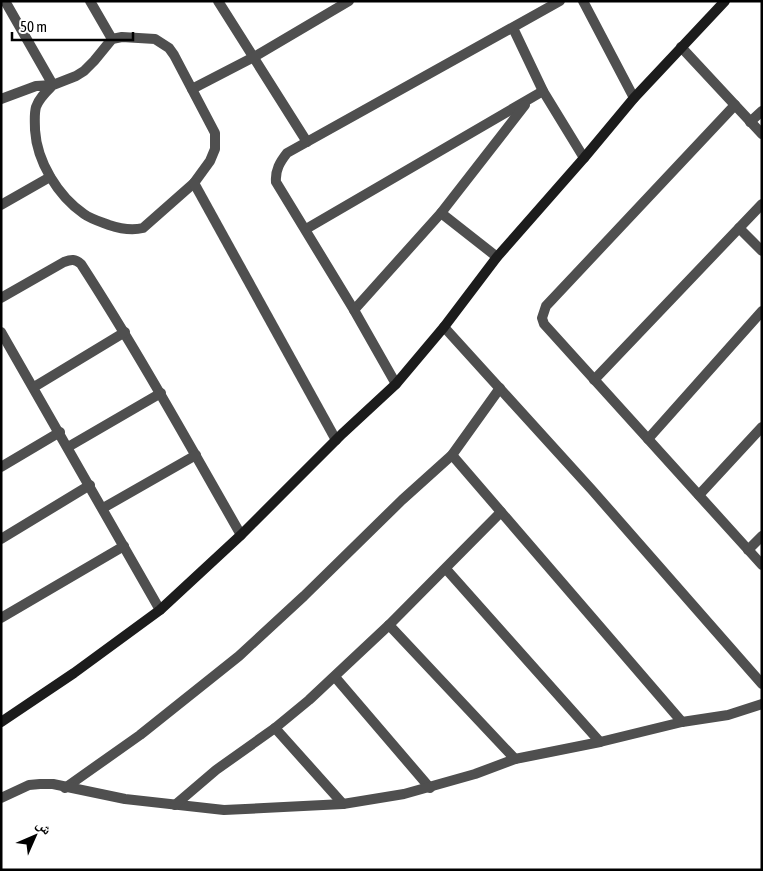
<svg xmlns="http://www.w3.org/2000/svg" width="763" height="871" font-family="'Asap Condensed','Noto Naskh Arabic',sans-serif">
  <style>
    .lines { fill: none; stroke-linecap: round; stroke-linejoin: round }
    .street { stroke: #4f4f4f; stroke-width: 10 }
    .secondary { stroke: #1c1c1c; stroke-width: 10 }
  </style>
  <rect width="100%" height="100%" fill="#fff"/>
  <g class="lines">
    <g class="street">
      <polyline points="90,1 112,39"/>
      <polyline points="218,1 307,142"/>
      <polyline points="583,1 634,98"/>
      <polyline points="513,28 543,91 584,158"/>
      <polyline points="681,47 762,134"/>
      <polyline points="192,89 254,57 349,1"/>
      <path d="M 1,99 L 36,86 L 53,85 L 76,76 L 84,71 L 94,61 L 112,39 L 122,37 L 155,39 L 169,48 L 174,55 L 215,133 L 215,149 L 210,161 L 194,183 L 143,228 C 131,231 121,229 109,225 C 101,222 91,219 84,214 C 58,196 37,162 35,130 C 35,123 34,114 36,107 C 39,98 46,92 53,85 L 5,1"/>
      <polyline points="735,105 546,306 542,318 544,324 762,565"/>
      <polyline points="750,122 762,111"/>
      <polyline points="194,183 336,440"/>
      <polyline points="1,205 50,177"/>
      <polyline points="441,213 497,257"/>
      <polyline points="739,228 762,251"/>
      <polyline points="306,229 543,91"/>
      <path d="M 1,298 L 64,262 C 72,259 75,259 81,264 C 138,352 189,444 241,535"/>
      <polyline points="354,310 441,213 525,105"/>
      <polyline points="444,327 592,490 762,684"/>
      <polyline points="1,332 160,610"/>
      <polyline points="594,380 762,204"/>
      <path d="M 396,384 L 354,310 L 276,182 C 275,170 280,162 287,153 L 560,1"/>
      <polyline points="34,387 125,332"/>
      <polyline points="648,439 762,311"/>
      <polyline points="68,447 161,393"/>
      <polyline points="452,455 682,722"/>
      <polyline points="1,467 60,432"/>
      <polyline points="699,495 762,427"/>
      <polyline points="103,508 196,455"/>
      <polyline points="1,539 90,485"/>
      <polyline points="748,550 762,536"/>
      <polyline points="446,569 600,742"/>
      <polyline points="1,618 124,546"/>
      <polyline points="389,625 515,759"/>
      <polyline points="335,677 430,788"/>
      <polyline points="275,728 343,804"/>
      <polyline points="65,788 140,735 239,656 304,596 402,500 452,455 500,388"/>
      <polyline points="1,798 29,785 40,784 53,784 125,799 224,810 343,804 404,794 475,774 515,759 600,742 682,722 728,715 762,704"/>
      <polyline points="175,805 216,770 275,728 309,700 389,625 501,512"/>
    </g>
    <polyline class="secondary" points="1,722 74,673 160,610 241,535 342,434 396,384 444,327 497,257 584,158 634,98 725,1"/>
  </g>
  <rect width="763" height="871" fill="none" stroke="#000000" stroke-width="5"/>
  <g transform="translate(35 836) rotate(45)" stroke="#ffffff" stroke-width="4" paint-order="stroke">
  <path d="M0-4L9 19L0 12L-9 19Z" fill="#000000"/>
  <text y="-8" font-size="14" font-weight="bold" text-anchor="middle" fill="#000000">ش</text>
  </g>
  <path d="M12 32v8h121v-8" fill="none" stroke="#000000" stroke-width="2.5"/>
  <text x="20" y="32" font-size="15" fill="#000000" stroke="#ffffff" stroke-width="4" paint-order="stroke">50 m</text>
</svg>
